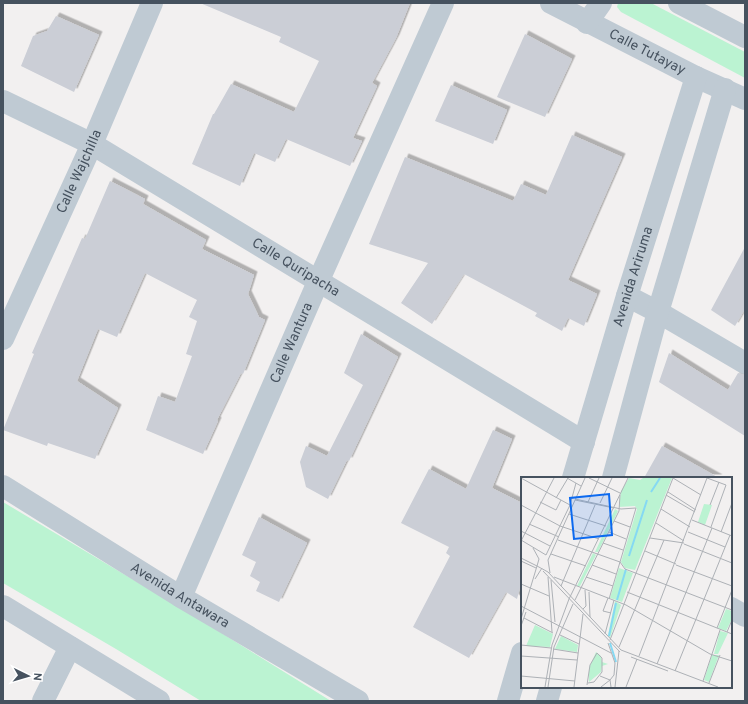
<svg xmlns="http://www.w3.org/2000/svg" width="748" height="704" font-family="Overpass,sans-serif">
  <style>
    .green { fill: #bbf3d2 }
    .building { fill: #cbced6; filter: url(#shadow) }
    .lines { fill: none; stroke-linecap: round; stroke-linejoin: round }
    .minor { stroke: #bfcad3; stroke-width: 22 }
    .labels { text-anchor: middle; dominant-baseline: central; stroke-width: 3; stroke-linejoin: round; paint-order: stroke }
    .street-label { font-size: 14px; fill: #46525f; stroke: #fff }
    .inset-river { fill: none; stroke: #85d9f3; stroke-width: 2 }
    .inset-road { fill: none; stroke: #adb1b6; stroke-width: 1 }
    .view { fill: #0c6af0; fill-opacity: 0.15; stroke: #0c6af0; stroke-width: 2 }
    .inset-edge { fill: none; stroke: #46525f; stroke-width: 2 }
  </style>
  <defs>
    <filter id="shadow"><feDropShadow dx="3.5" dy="-3.5" stdDeviation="0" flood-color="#0004"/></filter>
  </defs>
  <rect width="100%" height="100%" fill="#f2f0f0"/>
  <g class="green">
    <polygon points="618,3 651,3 745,52 745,78 621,12 617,7"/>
    <polygon points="3,502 199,619 331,701 201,701 116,649 3,583"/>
  </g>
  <g class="building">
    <polygon points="200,3 410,3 396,38 372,83 377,86 353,138 362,141 350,166 286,139 275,162 254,153 240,186 192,164 213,114 214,114 231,84 294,112 319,61 279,42 281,37"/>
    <polygon points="56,16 99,35 74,92 21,66 33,36 47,31"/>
    <polygon points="525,34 572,59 545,117 497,97"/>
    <polygon points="451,85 507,110 493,144 435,121"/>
    <polygon points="572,135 622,157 568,280 597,294 584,326 568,318 562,331 535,316 537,313 464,274 432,324 401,303 428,263 369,244 405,157 513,201 521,184 546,195"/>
    <polygon points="110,181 145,199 143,204 206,240 202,249 254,275 248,294 259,317 265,320 243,374 241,373 217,420 218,421 203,454 146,430 158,396 175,402 192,356 186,354 197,321 189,317 197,300 145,273 117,337 98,329 77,381 118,408 95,459 48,443 47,446 3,430 34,354 32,353 82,238 85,239"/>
    <polygon points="745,247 745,309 735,326 711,310"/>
    <polygon points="361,334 398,357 349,461 347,460 328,499 306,487 300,462 306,446 327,456 363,385 344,373"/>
    <polygon points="669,353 728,390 738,373 745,375 745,436 659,382"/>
    <polygon points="493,430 512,439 492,488 522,503 522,580 517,599 506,592 469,658 413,627 450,556 446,553 449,547 401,523 429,469 466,489"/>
    <polygon points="662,446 719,478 644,478"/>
    <polygon points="259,517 307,543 279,602 256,591 260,582 250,576 256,562 242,555"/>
  </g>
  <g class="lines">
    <g class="minor">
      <path id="s1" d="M 551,3 L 696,77 L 745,99"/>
      <polyline points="679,3 745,37"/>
      <polyline points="587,23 601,3"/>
      <path id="s2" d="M 3,101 L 92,144 L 584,442"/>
      <polyline points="627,296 658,312 745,363"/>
      <path id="s3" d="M 3,339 L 92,144 L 152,3"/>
      <path id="s4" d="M 573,478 L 627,296 L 696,77"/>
      <polyline points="613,478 658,312 725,89"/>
      <path id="s5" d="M 3,486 L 181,597 L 358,701"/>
      <path id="s6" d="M 181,597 L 318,282 L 443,3"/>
      <polyline points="3,606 159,701"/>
      <polyline points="731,608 745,616"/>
      <polyline points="43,701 70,647"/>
      <polyline points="508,701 522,653"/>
      <polyline points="547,701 551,687"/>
    </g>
  </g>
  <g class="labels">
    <g class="street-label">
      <text stroke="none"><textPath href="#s1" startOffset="108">Calle Tutayay</textPath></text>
      <text stroke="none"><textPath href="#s3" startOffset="184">Calle Wajchilla</textPath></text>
      <text stroke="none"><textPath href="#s2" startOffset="337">Calle Quripacha</textPath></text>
      <text stroke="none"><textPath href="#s4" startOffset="210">Avenida Ariruma</textPath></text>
      <text stroke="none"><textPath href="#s6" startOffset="277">Calle Wantura</textPath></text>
      <text stroke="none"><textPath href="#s5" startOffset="208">Avenida Antawara</textPath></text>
    </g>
  </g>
  <g transform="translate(521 477)">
    <rect width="211" height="211" fill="#f2f0f0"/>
    <path d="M 108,1 L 119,3 L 122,1 L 151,1 L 114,93 L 104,91 L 100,85 L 116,32 L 114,29 L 98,30 L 100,14 ZM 183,27 L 191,28 L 184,48 L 177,45 ZM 94,32 L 97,34 L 77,75 L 74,75 ZM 72,76 L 75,78 L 59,109 L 56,109 ZM 98,91 L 112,96 L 101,125 L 89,121 ZM 94,124 L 100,128 L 89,161 L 87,158 ZM 205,132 L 211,134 L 211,142 L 205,154 L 197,151 ZM 14,148 L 32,157 L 29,170 L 5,169 ZM 199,154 L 207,156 L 197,177 L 193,177 ZM 40,159 L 57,168 L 56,175 L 34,172 ZM 75,175 L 80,179 L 81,185 L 87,187 L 81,189 L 80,195 L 68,205 L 68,191 ZM 191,178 L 198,178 L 188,205 L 183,203 Z" fill="#bbf3d2"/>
    <path class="inset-river" d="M 130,15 L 139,1M 108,79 L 126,23M 96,123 L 105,92M 88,159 L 95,126M 89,166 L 95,185"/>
    <path class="inset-road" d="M 0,1 L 49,28M 46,1 L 60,9M 68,1 L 99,16M 152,1 L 180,18M 186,1 L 205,8 L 190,50M 147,15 L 175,33M 145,18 L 174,35M 35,21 L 47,1M 54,22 L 100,32 L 115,31 L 88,122M 54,23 L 93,31M 19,25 L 35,33 L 40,23M 67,25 L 78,1M 79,26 L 91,1M 0,28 L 39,49 L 78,62M 189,28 L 198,5M 140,32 L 169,50M 48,37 L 85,49M 171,43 L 211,59M 93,44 L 109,50M 135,46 L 163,64M 8,47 L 38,60M 0,54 L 29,69M 88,55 L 105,62M 167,55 L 204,70M 200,55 L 211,26M 129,61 L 163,66M 0,63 L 25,78M 37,63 L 99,85 L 104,92 L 211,133M 0,64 L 33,1M 82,66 L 102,73M 163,67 L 211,86M 12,71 L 18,82 L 16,89M 124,74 L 155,87M 30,77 L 65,89M 25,78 L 49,28 L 55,6M 0,81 L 16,89M 0,84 L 15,91M 71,88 L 95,97M 155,88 L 211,109M 22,94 L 99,175M 29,96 L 27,83 L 64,1M 27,100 L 31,155M 33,100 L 105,128 L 189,177 L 211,184M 65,100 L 92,109M 14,102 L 21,91M 30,103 L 34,145M 0,107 L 28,119M 40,109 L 74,28M 68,115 L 69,140M 106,115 L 211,157M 87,121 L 82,134 L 90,136M 54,123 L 98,34 L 99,18M 0,129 L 90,176M 62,132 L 65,129 L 64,113M 3,141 L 32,156M 0,142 L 16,89 L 27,95 L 100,173 L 197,210M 0,149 L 5,135M 196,151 L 211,113M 206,155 L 211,143M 84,157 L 93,123M 39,158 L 58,167M 89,163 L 152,1M 87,166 L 94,186 L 93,198 L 89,203 L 90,210M 0,168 L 30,171M 98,170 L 143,63M 32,172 L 57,176M 0,179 L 56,183M 118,179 L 186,1M 110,180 L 147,194M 136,187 L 191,51M 154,194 L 209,58M 0,199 L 54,204M 79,199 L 89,203 L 80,210M 182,204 L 199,153M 188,206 L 199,178M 66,208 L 69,188 L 76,176 L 81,181 L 81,195 L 73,205 L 67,206M 24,210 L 31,168 L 48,122 L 107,1M 27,210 L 33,170 L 52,127M 53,210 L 62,137M 94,210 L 98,174M 105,210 L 116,182"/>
    <path class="view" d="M 88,17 L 91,58 L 53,62 L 49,21 Z"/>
    <rect width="211" height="211" class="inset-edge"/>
  </g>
  <rect width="748" height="704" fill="none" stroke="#46525f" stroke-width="8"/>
  <g transform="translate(28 676) rotate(95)" stroke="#ffffff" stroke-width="3" paint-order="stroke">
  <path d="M0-3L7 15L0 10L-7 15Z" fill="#46525f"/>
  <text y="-6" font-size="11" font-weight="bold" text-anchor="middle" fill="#46525f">N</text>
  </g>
</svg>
